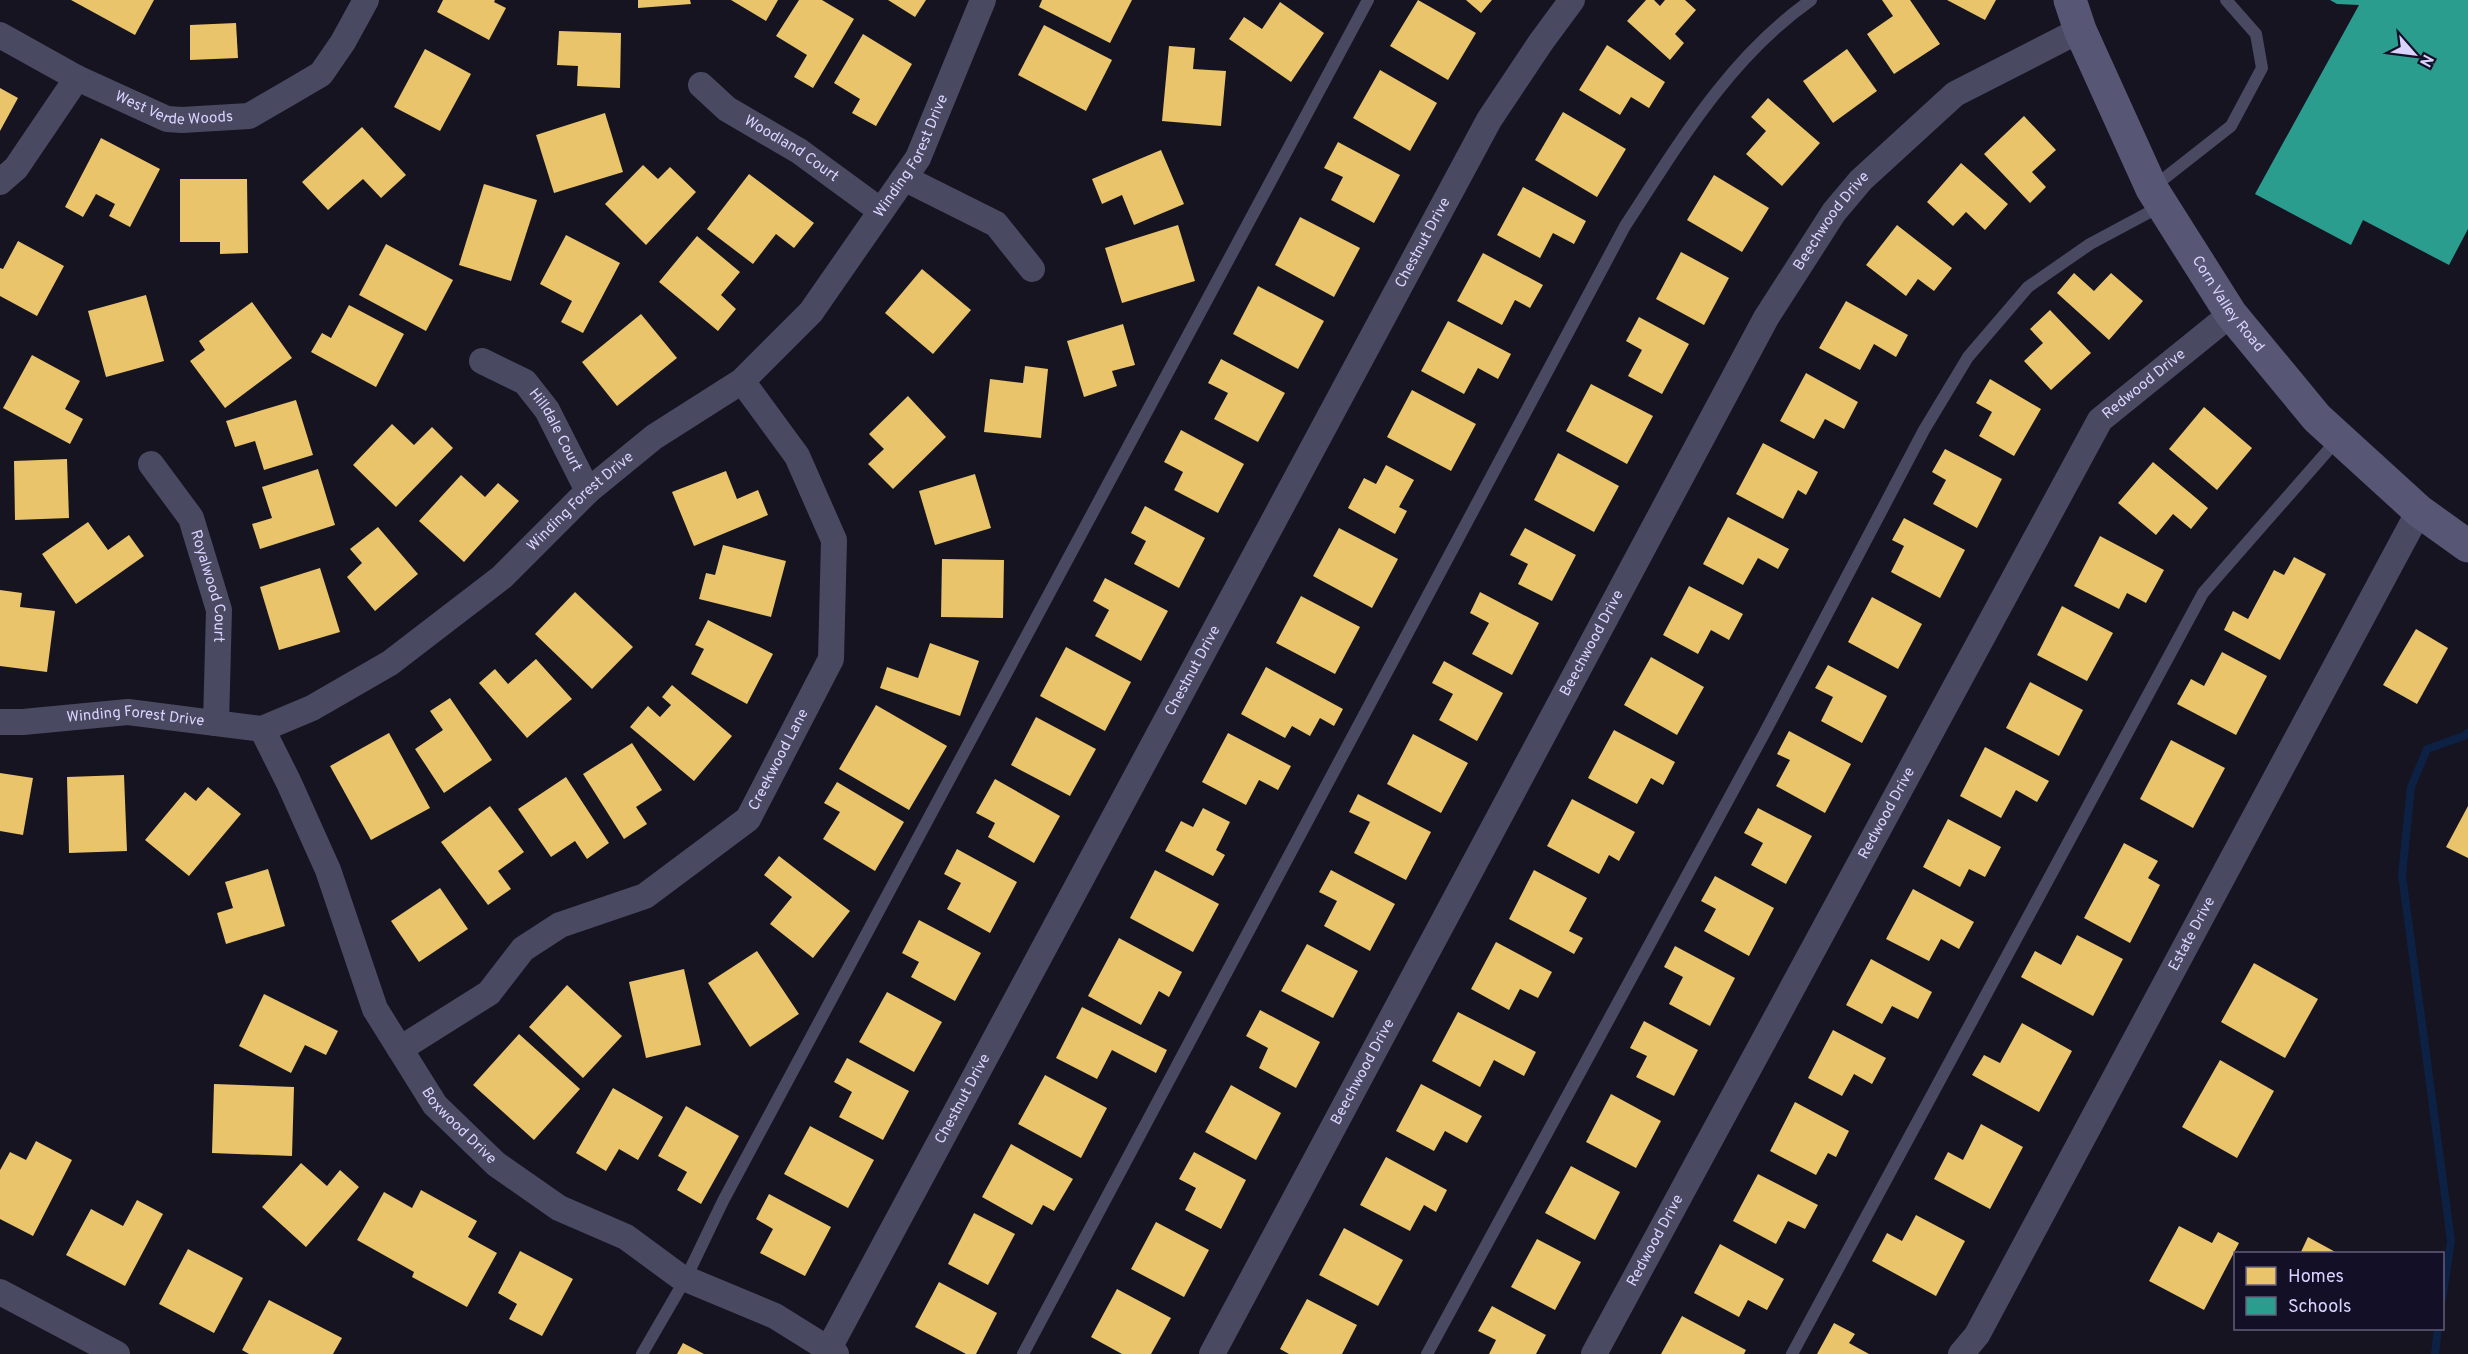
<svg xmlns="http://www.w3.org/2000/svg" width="2468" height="1354" font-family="Overpass,sans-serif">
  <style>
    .homes { fill: #e9c46a }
    .schools { fill: #2a9d8f }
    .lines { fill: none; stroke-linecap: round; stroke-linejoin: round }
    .stream { stroke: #0d2144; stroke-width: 8 }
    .service { stroke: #4a4962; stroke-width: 12 }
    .minor { stroke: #4a4962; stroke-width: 26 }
    .secondary { stroke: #575674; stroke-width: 33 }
    .labels { text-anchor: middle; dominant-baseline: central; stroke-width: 6; stroke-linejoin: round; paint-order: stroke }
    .street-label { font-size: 15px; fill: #d9d4ff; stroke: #130f26 }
  </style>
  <rect width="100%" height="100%" fill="#161421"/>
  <g class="homes">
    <polygon points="71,0 154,0 135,35"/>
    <polygon points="443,0 495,0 494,2 506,8 489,40 437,12"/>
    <polygon points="638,0 690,0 691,4 638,8"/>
    <polygon points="731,0 778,0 766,21"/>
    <polygon points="799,0 822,0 854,19 813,88 794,77 807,55 776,36"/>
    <polygon points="888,0 926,0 915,17"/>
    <polygon points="1042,0 1132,0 1110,43 1039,7"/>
    <polygon points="1418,0 1476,33 1448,80 1390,46"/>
    <polygon points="1466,0 1492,0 1481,13"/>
    <polygon points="1646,0 1654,0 1660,6 1665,0 1685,0 1696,10 1675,34 1684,43 1670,60 1627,21"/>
    <polygon points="1882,0 1910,0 1940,44 1894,74 1867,34 1893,16"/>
    <polygon points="1947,0 1996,0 1985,20"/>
    <polygon points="1280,2 1324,33 1291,82 1229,39 1244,17 1262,29"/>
    <polygon points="236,23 238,58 190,60 190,25"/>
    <polygon points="1044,25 1112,60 1086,111 1018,75"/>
    <polygon points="559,31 621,33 620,88 577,86 578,66 557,65"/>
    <polygon points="863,34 912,64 876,126 852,113 860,99 834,83"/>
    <polygon points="1607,45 1665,82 1649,108 1631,97 1620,115 1579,90"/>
    <polygon points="1169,46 1195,48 1193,69 1226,71 1221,126 1162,121"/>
    <polygon points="425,49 471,74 440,131 394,107"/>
    <polygon points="1847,49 1877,91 1833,123 1803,81"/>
    <polygon points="1380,70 1437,103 1410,151 1353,118"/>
    <polygon points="0,88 18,98 0,131"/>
    <polygon points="1768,98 1820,143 1782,186 1746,154 1766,131 1751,117"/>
    <polygon points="1563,112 1626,149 1597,197 1535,160"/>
    <polygon points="605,113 623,172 554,193 536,135"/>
    <polygon points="2024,116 2056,150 2032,172 2046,187 2030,203 1984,154"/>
    <polygon points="362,127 406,175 381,198 363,179 328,210 302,182"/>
    <polygon points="101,138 160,169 130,227 109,216 115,204 96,194 83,217 65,207"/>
    <polygon points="1338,142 1400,175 1374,223 1331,200 1343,177 1324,168"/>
    <polygon points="1161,150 1184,204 1134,225 1122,195 1102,204 1092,179"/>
    <polygon points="1961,163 2008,204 1985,230 1966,212 1953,226 1927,202"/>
    <polygon points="643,165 658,179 670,167 696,192 646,245 605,204"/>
    <polygon points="749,174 814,223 794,248 776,234 753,264 707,229"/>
    <polygon points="1714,175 1769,208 1742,252 1687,220"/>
    <polygon points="180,179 247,179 248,253 220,254 220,242 180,242"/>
    <polygon points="484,184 537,200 511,281 459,265"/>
    <polygon points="1523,187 1586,221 1574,244 1553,233 1540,258 1497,235"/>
    <polygon points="1300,217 1360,248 1334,297 1275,265"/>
    <polygon points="1178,225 1195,281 1122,303 1105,248"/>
    <polygon points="1897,225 1952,268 1934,291 1918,279 1906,296 1866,265"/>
    <polygon points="566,235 620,263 583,333 561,322 572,301 540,284"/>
    <polygon points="697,236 740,272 721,295 736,309 718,331 659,282"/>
    <polygon points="18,241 64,266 37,316 0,296 0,268 3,269"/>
    <polygon points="386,244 453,280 426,331 359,295"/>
    <polygon points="1681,252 1729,278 1704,325 1656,299"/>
    <polygon points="1483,253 1543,285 1530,308 1515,300 1502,325 1457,301"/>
    <polygon points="922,269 971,310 933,354 885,313"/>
    <polygon points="2074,273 2094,291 2111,273 2143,301 2109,340 2057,293"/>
    <polygon points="1258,286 1324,321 1298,369 1233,334"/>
    <polygon points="146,295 164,361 106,377 88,311"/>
    <polygon points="1846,301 1908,335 1896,357 1874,344 1860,370 1819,348"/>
    <polygon points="252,302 292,358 225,408 190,361 205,350 199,341"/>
    <polygon points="349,305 404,334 376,387 311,352 322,333 331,338"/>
    <polygon points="2050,310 2091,353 2051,390 2024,361 2043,343 2030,329"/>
    <polygon points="641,314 677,358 617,406 582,362"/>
    <polygon points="1639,317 1689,344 1662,394 1628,376 1642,350 1626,341"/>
    <polygon points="1448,321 1511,354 1498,379 1478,368 1464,394 1421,371"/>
    <polygon points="1123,324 1135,365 1112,371 1117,386 1084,397 1067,341"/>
    <polygon points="32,355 80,381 65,409 83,419 70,444 3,408"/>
    <polygon points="1221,359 1285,393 1258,442 1214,419 1228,393 1208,383"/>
    <polygon points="1025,366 1048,369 1041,438 984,432 990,379 1023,383"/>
    <polygon points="1806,373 1858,402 1844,429 1825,419 1814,439 1780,421"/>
    <polygon points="1990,379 2041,409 2014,456 1979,436 1992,412 1976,403"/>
    <polygon points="1591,384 1653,416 1627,464 1566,431"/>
    <polygon points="1412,390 1476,424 1451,471 1387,437"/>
    <polygon points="908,396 946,437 893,489 868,464 884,449 869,434"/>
    <polygon points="296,400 313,455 264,470 255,441 235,447 226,421"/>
    <polygon points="2204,407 2252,448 2217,490 2169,449"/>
    <polygon points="392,424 414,445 432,427 453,448 396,507 353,465"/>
    <polygon points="1181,430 1244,464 1218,513 1174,490 1183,472 1164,462"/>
    <polygon points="1763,443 1818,472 1806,495 1798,490 1783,519 1736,494"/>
    <polygon points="1945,449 2002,479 1977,528 1933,504 1946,480 1932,472"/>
    <polygon points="1558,453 1619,486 1594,532 1534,500"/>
    <polygon points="67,459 69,518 15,520 14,461"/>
    <polygon points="2153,462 2208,508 2191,529 2173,514 2156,535 2118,503"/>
    <polygon points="1386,465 1414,480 1399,507 1407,511 1395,534 1348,508 1364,478 1376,484"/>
    <polygon points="318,469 335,525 260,549 252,524 272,518 262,487"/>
    <polygon points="726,471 737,499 758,490 768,515 694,546 672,492"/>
    <polygon points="975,474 991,528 935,545 919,491"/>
    <polygon points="461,475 485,497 498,483 519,501 464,562 419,521"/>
    <polygon points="1145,506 1205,538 1179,588 1134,564 1146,541 1131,533"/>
    <polygon points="1728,517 1789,549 1778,569 1758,558 1743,585 1703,564"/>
    <polygon points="1904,518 1965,550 1940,598 1891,572 1904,546 1892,540"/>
    <polygon points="88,522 108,550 129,535 144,556 76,604 42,554"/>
    <polygon points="378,527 418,574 375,611 347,577 362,563 350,549"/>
    <polygon points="1339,528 1398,559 1372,608 1313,576"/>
    <polygon points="1525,528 1576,555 1552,601 1518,584 1528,564 1510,555"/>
    <polygon points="2100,536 2164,570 2146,603 2127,593 2119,609 2074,586"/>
    <polygon points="723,545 786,561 771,617 699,599 706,573 715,575"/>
    <polygon points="2294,557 2326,574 2280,660 2224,630 2233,611 2248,619 2274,570 2284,575"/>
    <polygon points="942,559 1004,560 1003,618 941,617"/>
    <polygon points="320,568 340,632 279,650 260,587"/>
    <polygon points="1105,578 1168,611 1141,661 1095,636 1109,610 1093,601"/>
    <polygon points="1689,586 1743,614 1729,640 1711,630 1698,654 1663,635"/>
    <polygon points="0,590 22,593 20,607 55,611 47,672 0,666"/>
    <polygon points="575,592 633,647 592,689 535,634"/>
    <polygon points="1480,592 1539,623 1512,675 1472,654 1489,623 1470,613"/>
    <polygon points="1301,596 1360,627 1335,674 1276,643"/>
    <polygon points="1872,597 1922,624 1898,669 1848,642"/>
    <polygon points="2062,606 2113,633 2087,681 2037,655"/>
    <polygon points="708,620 773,654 747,704 691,674 704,649 695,645"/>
    <polygon points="2416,629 2448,648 2417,704 2383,685"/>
    <polygon points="930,643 979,661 960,716 880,688 887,667 918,678"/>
    <polygon points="1066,647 1131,682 1105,731 1040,696"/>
    <polygon points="2222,652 2267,676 2236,735 2177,704 2191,679 2204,686"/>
    <polygon points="1651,657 1704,687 1677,735 1624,705"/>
    <polygon points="536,659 572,699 527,738 479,683 495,669 508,684"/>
    <polygon points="1444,661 1503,693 1477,741 1439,720 1453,694 1432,683"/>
    <polygon points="1828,665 1887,696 1862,743 1821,721 1833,697 1815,688"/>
    <polygon points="1266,667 1343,709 1334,726 1320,718 1310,736 1292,726 1285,738 1241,714"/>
    <polygon points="2030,682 2083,710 2059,756 2006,728"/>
    <polygon points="672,685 732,736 694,781 630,727 648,706 660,717 671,705 662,697"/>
    <polygon points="450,698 492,760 444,793 415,749 443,730 430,711"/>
    <polygon points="876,705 947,746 909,810 839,769"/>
    <polygon points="1036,717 1096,749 1070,796 1011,765"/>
    <polygon points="1614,730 1675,762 1663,785 1651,778 1637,804 1588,778"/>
    <polygon points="1789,731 1851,764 1825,813 1776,786 1790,760 1777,754"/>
    <polygon points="389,733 430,808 371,840 330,766"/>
    <polygon points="1228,733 1291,766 1278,790 1259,780 1246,805 1202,782"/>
    <polygon points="1413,734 1468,763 1441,813 1387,784"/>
    <polygon points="2171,740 2225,768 2193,828 2140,799"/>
    <polygon points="632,743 662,790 636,807 647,824 624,839 583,774"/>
    <polygon points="1985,747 2049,781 2037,802 2016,790 2001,818 1960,796"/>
    <polygon points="0,773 33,778 23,835 0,831"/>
    <polygon points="124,775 127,851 69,853 67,777"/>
    <polygon points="566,777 609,843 587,859 575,841 551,857 518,809"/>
    <polygon points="995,779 1060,816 1034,863 988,837 995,823 976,813"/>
    <polygon points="837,782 904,822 875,871 823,839 840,812 824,803"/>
    <polygon points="208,787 241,814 189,876 145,840 185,792 196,801"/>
    <polygon points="1358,794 1431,832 1406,880 1354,853 1370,822 1349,812"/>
    <polygon points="1572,799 1635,832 1619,861 1609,855 1599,874 1547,846"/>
    <polygon points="490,806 524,852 498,871 511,889 488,905 441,842"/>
    <polygon points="2468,806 2468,858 2446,847"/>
    <polygon points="1203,808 1230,822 1216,850 1225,855 1213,876 1165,851 1181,821 1193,827"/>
    <polygon points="1758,808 1812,836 1786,884 1751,865 1763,843 1744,833"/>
    <polygon points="1948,819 2001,847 1985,877 1969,869 1960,887 1923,867"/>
    <polygon points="2124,843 2158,861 2148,878 2160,885 2130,943 2084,918"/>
    <polygon points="957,849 1017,882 990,933 947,909 961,883 944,874"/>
    <polygon points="779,856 850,911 813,958 770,924 792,897 764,875"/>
    <polygon points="268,869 285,926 226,944 217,913 233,908 225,882"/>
    <polygon points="1155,870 1219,904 1193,952 1130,918"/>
    <polygon points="1331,870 1395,904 1370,951 1324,926 1337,901 1319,892"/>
    <polygon points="1534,870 1587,898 1569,931 1583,938 1574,954 1509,919"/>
    <polygon points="1715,876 1774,908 1749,956 1704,931 1716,909 1701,901"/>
    <polygon points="440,888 468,929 419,962 391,921"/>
    <polygon points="1913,889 1974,922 1959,949 1941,939 1929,961 1886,939"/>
    <polygon points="919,920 981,953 955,1001 911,977 919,962 902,953"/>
    <polygon points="2077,935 2123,959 2093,1016 2021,977 2035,951 2061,965"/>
    <polygon points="1119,938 1182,972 1169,997 1159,991 1141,1025 1088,996"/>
    <polygon points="1496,942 1552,972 1538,998 1520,989 1509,1010 1471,989"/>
    <polygon points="1307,944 1358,971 1333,1018 1281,991"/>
    <polygon points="1675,946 1735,978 1710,1026 1669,1004 1683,977 1664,967"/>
    <polygon points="757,951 799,1014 750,1047 708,983"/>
    <polygon points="1871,959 1932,992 1918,1019 1892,1006 1882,1024 1846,1005"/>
    <polygon points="2254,963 2318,999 2285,1058 2221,1022"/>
    <polygon points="684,969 701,1045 646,1058 629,982"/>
    <polygon points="567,985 622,1036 583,1078 529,1027"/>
    <polygon points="887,992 942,1022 914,1072 859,1042"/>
    <polygon points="264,994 338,1031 326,1055 305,1045 291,1073 239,1046"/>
    <polygon points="1082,1007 1167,1050 1156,1073 1112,1050 1097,1079 1056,1058"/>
    <polygon points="1260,1010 1320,1042 1296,1088 1259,1068 1268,1048 1246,1036"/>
    <polygon points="1458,1012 1536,1052 1524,1076 1494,1060 1480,1087 1432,1061"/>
    <polygon points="1644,1021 1698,1050 1674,1096 1636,1077 1647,1056 1630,1048"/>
    <polygon points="2022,1023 2072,1051 2039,1112 1972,1075 1984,1055 2000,1063"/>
    <polygon points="1833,1030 1886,1058 1872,1084 1854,1074 1842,1096 1808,1078"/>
    <polygon points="519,1034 580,1089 534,1140 473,1085"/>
    <polygon points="847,1058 909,1091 883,1140 839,1117 852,1092 834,1082"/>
    <polygon points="2220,1060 2274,1091 2237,1158 2182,1127"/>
    <polygon points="1045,1075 1107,1108 1081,1158 1018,1124"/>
    <polygon points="214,1084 294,1087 292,1156 212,1153"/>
    <polygon points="1421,1084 1482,1116 1467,1143 1445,1131 1434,1151 1396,1131"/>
    <polygon points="1231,1085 1281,1113 1256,1160 1205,1132"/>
    <polygon points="613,1088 663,1117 638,1160 619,1149 606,1171 576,1153"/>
    <polygon points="1611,1094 1661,1121 1636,1168 1586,1142"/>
    <polygon points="1795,1102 1849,1131 1836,1157 1828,1153 1816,1175 1770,1151"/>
    <polygon points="686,1106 739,1136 701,1204 677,1190 687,1172 658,1156"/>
    <polygon points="1981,1124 2023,1147 1990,1209 1934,1179 1948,1152 1963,1160"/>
    <polygon points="810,1126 874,1160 848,1208 784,1174"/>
    <polygon points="36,1141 72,1160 33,1236 0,1219 0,1170 10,1152 26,1160"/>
    <polygon points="1011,1144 1073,1179 1054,1211 1043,1205 1032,1225 982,1197"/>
    <polygon points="1194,1152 1246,1180 1221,1229 1185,1210 1196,1188 1179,1179"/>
    <polygon points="1386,1157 1447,1190 1436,1212 1424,1205 1410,1231 1360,1205"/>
    <polygon points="301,1163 327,1186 340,1170 359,1187 306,1247 262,1207"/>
    <polygon points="1571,1166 1620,1192 1595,1240 1545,1213"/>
    <polygon points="1758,1174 1818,1205 1805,1229 1788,1221 1776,1244 1733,1221"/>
    <polygon points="421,1190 477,1221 468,1237 497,1253 467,1307 412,1277 414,1272 357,1240 384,1192 412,1208"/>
    <polygon points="769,1194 831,1227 805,1276 760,1253 773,1229 756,1219"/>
    <polygon points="137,1200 163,1214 125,1286 66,1255 91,1209 123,1226"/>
    <polygon points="974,1213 1015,1234 988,1285 948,1264"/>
    <polygon points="1916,1215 1965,1241 1936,1296 1872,1261 1887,1233 1902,1241"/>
    <polygon points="1156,1222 1209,1250 1184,1297 1131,1269"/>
    <polygon points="2179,1226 2212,1243 2218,1232 2239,1243 2204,1310 2149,1281"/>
    <polygon points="1344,1228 1403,1260 1378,1306 1319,1275"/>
    <polygon points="2308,1237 2339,1254 2300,1254"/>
    <polygon points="1537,1239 1581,1262 1555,1310 1511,1287"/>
    <polygon points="1720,1244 1784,1279 1767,1310 1748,1300 1739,1317 1694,1293"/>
    <polygon points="188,1249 243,1278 214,1333 159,1304"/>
    <polygon points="520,1251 573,1279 542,1336 509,1319 517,1304 498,1293"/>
    <polygon points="939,1282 997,1313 976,1354 966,1354 915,1327"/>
    <polygon points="1117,1289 1171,1318 1151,1354 1122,1354 1091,1337"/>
    <polygon points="1307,1299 1357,1325 1342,1354 1289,1354 1280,1349"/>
    <polygon points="269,1300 342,1338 333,1354 249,1354 242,1350"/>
    <polygon points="1492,1306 1546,1335 1536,1354 1489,1354 1496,1340 1478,1331"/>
    <polygon points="1682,1316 1746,1350 1744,1354 1661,1354"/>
    <polygon points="1834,1323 1855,1334 1849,1343 1869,1354 1817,1354"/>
    <polygon points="683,1343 704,1354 677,1354"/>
  </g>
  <polygon class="schools" points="2330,0 2468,0 2468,229 2449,265 2363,220 2351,245 2255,194 2359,5 2337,4"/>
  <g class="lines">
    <g class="stream">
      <polyline points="2442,1300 2451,1241 2402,875 2411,787 2427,749 2464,736 2468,733"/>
      <polyline points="2435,1354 2438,1328"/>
    </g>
    <g class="service">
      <polyline points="2152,188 2231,126 2262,68 2256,34 2226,0"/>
      <polyline points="642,1354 686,1278 723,1201 1368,0"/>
      <path d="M 1023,1354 L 1625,226 C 1679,143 1729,58 1811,0"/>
      <polyline points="1427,1354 1765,732 1924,430 1968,357 2028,287 2090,244 2161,206"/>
      <polyline points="1792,1354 2203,593 2338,439"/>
    </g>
    <g class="minor">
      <path id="s1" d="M 0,35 L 77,78 L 167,119 L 182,120 L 249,116 L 287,94 L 321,74 L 343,42 L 366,0"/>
      <path id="s2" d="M 701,85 L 727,109 L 799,151 L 881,211"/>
      <polyline points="904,178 996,224 1032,269"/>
      <polyline points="0,182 16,168 77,78"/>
      <path id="s3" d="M 482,361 L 525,382 L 547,410 L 588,491"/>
      <path id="s4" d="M 151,464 L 191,518 L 219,610 L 216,723"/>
      <path id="s5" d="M 0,722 L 23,722 L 128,712 L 262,729 L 312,708 L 390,663 L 502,577 L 588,491 L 654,437 L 742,381 L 811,312 L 918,158 L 983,0"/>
      <path id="s6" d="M 262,729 L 289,783 L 328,870 L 375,1009 L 435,1105 L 496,1164 L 559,1208 L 626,1237 L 679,1276 L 775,1316 L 836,1354"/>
      <path id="s7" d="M 400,1049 L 489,993 L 523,949 L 560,925 L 645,896 L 748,819 L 831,659 L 834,540 L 797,456 L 742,381"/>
      <polyline points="0,1292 117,1354"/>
      <path id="s8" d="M 828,1350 L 1489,120 L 1541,42 L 1572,0"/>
      <path id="s9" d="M 1212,1354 L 1766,318 L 1834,212 L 1861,180 L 1955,94 L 2080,30"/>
      <path id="s10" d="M 1594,1354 L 2100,420 L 2231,314"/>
      <path id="s11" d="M 1961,1354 L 1977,1335 L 2419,511"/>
    </g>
    <path class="secondary" id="s12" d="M 2070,0 L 2080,30 L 2152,189 L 2231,314 L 2317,418 L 2419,511 L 2468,546"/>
  </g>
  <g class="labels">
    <g class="street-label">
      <text stroke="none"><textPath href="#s1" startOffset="192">West Verde Woods</textPath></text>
      <text stroke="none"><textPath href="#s2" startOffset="111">Woodland Court</textPath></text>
      <text stroke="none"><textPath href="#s5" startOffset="1144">Winding Forest Drive</textPath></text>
      <text stroke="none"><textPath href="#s9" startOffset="1292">Beechwood Drive</textPath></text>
      <text stroke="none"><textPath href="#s8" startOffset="1257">Chestnut Drive</textPath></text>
      <text stroke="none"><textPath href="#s12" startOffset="344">Corn Valley Road</textPath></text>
      <text stroke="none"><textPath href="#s10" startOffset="1119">Redwood Drive</textPath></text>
      <text stroke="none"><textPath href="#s3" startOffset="105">Hilldale Court</textPath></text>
      <text stroke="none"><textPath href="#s5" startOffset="658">Winding Forest Drive</textPath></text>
      <text stroke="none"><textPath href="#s4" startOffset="138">Royalwood Court</textPath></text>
      <text stroke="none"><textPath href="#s9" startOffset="806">Beechwood Drive</textPath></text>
      <text stroke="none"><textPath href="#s8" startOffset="771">Chestnut Drive</textPath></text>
      <text stroke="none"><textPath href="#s5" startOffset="136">Winding Forest Drive</textPath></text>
      <text stroke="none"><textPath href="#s7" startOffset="490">Creekwood Lane</textPath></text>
      <text stroke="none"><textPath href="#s10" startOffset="615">Redwood Drive</textPath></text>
      <text stroke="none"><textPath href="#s11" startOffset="480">Estate Drive</textPath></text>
      <text stroke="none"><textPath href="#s9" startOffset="320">Beechwood Drive</textPath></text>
      <text stroke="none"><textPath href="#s8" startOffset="285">Chestnut Drive</textPath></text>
      <text stroke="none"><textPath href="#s6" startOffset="447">Boxwood Drive</textPath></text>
      <text stroke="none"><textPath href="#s10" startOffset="129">Redwood Drive</textPath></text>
    </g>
  </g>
  <rect x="2234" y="1252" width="210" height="78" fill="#130f26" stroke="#625e7d" stroke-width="1.5"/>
  <rect x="2246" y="1267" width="30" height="18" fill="#e9c46a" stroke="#625e7d" stroke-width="1.5"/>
  <text x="2288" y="1282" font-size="18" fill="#d9d4ff">Homes</text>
  <rect x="2246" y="1297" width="30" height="18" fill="#2a9d8f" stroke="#625e7d" stroke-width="1.5"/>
  <text x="2288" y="1312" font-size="18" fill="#d9d4ff">Schools</text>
  <g transform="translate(2414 54) rotate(118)" stroke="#130f26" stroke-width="4.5" paint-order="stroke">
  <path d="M0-4.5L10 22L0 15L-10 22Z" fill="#d9d4ff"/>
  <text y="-9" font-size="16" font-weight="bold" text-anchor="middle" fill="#d9d4ff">N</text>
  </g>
</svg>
